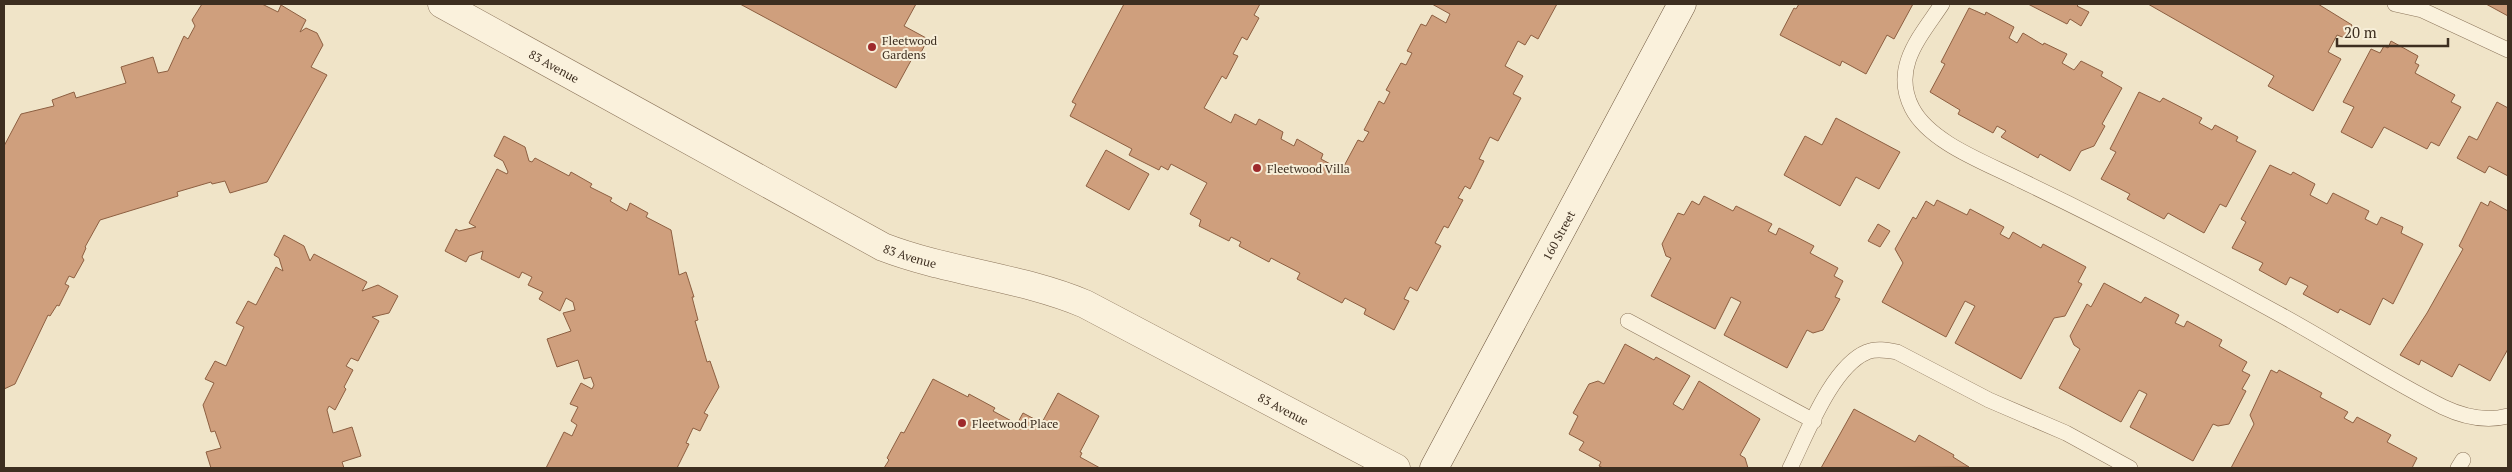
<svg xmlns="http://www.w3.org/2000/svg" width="2512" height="472" font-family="'PT Serif',serif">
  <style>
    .building { fill: #cf9f7d; stroke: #8d5f41 }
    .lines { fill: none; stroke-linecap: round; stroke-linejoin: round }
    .lane-casing { stroke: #8d765c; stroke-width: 16 }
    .street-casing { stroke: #8d765c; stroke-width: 29 }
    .secondary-casing { stroke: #6f573f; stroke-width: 29 }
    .lane { stroke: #faf1dc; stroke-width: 15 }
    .street { stroke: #faf1dc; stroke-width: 28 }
    .secondary { stroke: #faf1dc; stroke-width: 28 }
    .poi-dot { fill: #9e2a2b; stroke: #f7eed8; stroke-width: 2 }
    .labels { text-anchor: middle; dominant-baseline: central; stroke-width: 4; stroke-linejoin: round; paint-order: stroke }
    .poi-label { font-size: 12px; fill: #3d2e20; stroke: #f7eed8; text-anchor: start }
    .street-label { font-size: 12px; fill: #3d2e20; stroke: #f7eed8 }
  </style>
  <rect width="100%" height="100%" fill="#f0e4c8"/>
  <g class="building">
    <polygon points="202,4 262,4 278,12 281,5 306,20 300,32 306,28 317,33 323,45 311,67 327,75 267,182 230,193 225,181 212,184 211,182 177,192 178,196 100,220 85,247 86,248 82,257 84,260 74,278 69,276 65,284 69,286 59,306 57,305 50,316 48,315 15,384 4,389 4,146 21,114 54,106 52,100 74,92 76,98 126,83 121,67 153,57 158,73 168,71 184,36 188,39 195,26 192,20"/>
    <polygon points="740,4 916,4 904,26 928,39 918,58 914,55 896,88"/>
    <polygon points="1124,4 1260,4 1254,15 1259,18 1247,40 1242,37 1233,54 1238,56 1226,79 1222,76 1204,108 1231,123 1235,114 1256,125 1259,119 1283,132 1281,139 1294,146 1297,139 1323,154 1321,159 1347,173 1349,169 1344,166 1358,140 1363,142 1369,132 1364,130 1379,101 1384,104 1390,92 1386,90 1401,63 1406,65 1412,53 1407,51 1421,24 1426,26 1432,15 1446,23 1450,14 1432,4 1557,4 1538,39 1531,35 1525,45 1518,41 1505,66 1523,76 1513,94 1521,98 1498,141 1490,137 1479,159 1484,161 1470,189 1465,186 1458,198 1463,200 1448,228 1444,226 1435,243 1441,246 1417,291 1410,287 1404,299 1409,301 1394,330 1364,314 1366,309 1345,298 1342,303 1297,279 1300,273 1271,258 1269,262 1239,246 1241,242 1231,237 1229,241 1199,226 1201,220 1190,214 1207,183 1171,164 1168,170 1161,166 1159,170 1129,155 1132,149 1070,116 1076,104 1072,102"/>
    <polygon points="1799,4 1913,4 1894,39 1887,35 1866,74 1842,61 1840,66 1780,35 1794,8 1796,9"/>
    <polygon points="2028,4 2079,4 2077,6 2089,12 2081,26 2070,19 2067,24"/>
    <polygon points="2148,4 2318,4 2352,25 2345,38 2337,35 2328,52 2341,59 2313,111 2268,86 2274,76"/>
    <polygon points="2486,4 2508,4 2508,16"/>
    <polygon points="1969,8 1985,15 1986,12 2014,27 2009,38 2017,43 2023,33 2043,45 2044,43 2067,54 2062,63 2074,70 2081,61 2103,72 2101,76 2122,88 2102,124 2105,126 2094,146 2081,151 2070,171 2040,154 2038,158 2001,137 2006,131 1997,126 1993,133 1958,114 1960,110 1930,92 1945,64 1941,62"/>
    <polygon points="2391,41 2418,56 2415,63 2419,65 2415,73 2455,95 2451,102 2461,107 2439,146 2431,142 2427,149 2384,127 2372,148 2341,132 2354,107 2343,102 2371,49 2380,53 2384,46 2388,48"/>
    <polygon points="2139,92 2160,102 2163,98 2202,118 2199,123 2212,130 2215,125 2238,137 2236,141 2256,151 2226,207 2220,204 2204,233 2168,213 2164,219 2127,199 2130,194 2101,179 2116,152 2110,149"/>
    <polygon points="2497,102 2508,108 2508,176 2489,166 2485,173 2457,158 2469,136 2477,140"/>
    <polygon points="1836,118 1900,152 1879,189 1856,177 1840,206 1784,175 1805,136 1822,145"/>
    <polygon points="504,136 525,147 529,161 532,162 535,158 569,176 571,172 592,184 590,187 612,198 610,201 627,211 630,203 648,213 646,217 671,230 679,275 686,272 694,297 692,297 698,320 695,321 707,362 710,361 719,387 704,413 708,415 700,431 693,428 686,443 689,444 677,468 546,468 564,432 572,436 577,425 571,421 578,407 570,404 581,383 592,389 594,385 591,377 584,379 578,360 557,367 547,339 571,331 563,313 575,310 573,302 566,298 560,311 539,299 543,292 528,285 532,277 522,272 519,278 481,259 483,251 469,256 466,262 445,251 456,229 459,231 476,227 469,223 497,169 507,174 508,172 503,161 494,156"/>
    <polygon points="1106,150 1149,174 1129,210 1086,186"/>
    <polygon points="2270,165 2291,175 2293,172 2315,184 2310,195 2327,204 2333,193 2369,211 2365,219 2377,225 2381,217 2403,227 2401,233 2423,244 2393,304 2383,298 2370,325 2340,309 2338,313 2303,294 2308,286 2290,277 2286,285 2259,270 2263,263 2232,248 2246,222 2241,219"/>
    <polygon points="1704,196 1733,211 1736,206 1772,224 1768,231 1776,235 1779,228 1814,246 1810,253 1838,268 1834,276 1843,281 1835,297 1840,299 1823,330 1813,333 1807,330 1787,368 1724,335 1741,302 1731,297 1715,329 1651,296 1671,258 1666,256 1662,244 1678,213 1684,215 1692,201 1699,205"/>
    <polygon points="1937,200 1967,215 1970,209 2004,227 2000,234 2009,239 2013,232 2041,248 2043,244 2086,267 2078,282 2082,284 2065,316 2054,318 2021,379 1955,343 1975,306 1965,301 1946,337 1882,302 1903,263 1895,249 1913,217 1916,219 1926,201 1934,206"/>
    <polygon points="2490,201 2508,211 2508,349 2490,381 2459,364 2452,377 2421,360 2419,365 2400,355 2427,313 2463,249 2459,246 2481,202 2488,206"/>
    <polygon points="1878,224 1890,231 1880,247 1868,241"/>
    <polygon points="284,235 304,246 310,261 314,254 367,282 362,291 378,285 398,296 389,313 372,317 379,321 358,361 351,358 346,366 353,370 344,387 346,389 335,410 329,406 327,410 333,433 352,427 361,456 342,462 344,468 211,468 206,452 221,448 215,431 211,432 203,405 214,383 205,379 215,361 226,366 244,327 236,323 248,301 256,305 276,267 283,271 279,258 274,255"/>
    <polygon points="2104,283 2141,303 2145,297 2179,315 2175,323 2184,327 2187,321 2222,340 2219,346 2247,362 2242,371 2250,375 2242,389 2246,391 2229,424 2218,426 2213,424 2193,461 2130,427 2147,394 2139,390 2121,422 2059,388 2080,349 2074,345 2070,336 2087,304 2091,307"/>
    <polygon points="1625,344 1654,360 1656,357 1690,376 1673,404 1683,410 1699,381 1760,419 1740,455 1745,458 1748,468 1603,468 1599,466 1601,462 1579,450 1584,442 1569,434 1578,416 1573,413 1589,384 1598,381 1604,384"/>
    <polygon points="2271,370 2277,373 2279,370 2322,393 2320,397 2348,412 2344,418 2353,423 2357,417 2391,435 2387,442 2417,458 2412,468 2231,468 2254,424 2250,415"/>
    <polygon points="933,379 968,397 969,394 995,408 993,411 1017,424 1023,413 1040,422 1037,427 1039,428 1058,393 1099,416 1080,452 1082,453 1080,457 1100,468 884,468 889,460 887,458 901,432 904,433"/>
    <polygon points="1854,409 1915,442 1919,435 1954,455 1953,457 1969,467 1821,468"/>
  </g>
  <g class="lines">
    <g class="lane-casing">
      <g id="lane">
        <path d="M 1942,4 C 1921,36 1891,67 1912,108 C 1930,143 1987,163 2020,180 C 2108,222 2194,267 2279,314 C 2334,344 2387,379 2443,407 C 2464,417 2485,422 2508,416"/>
        <polyline points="2395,4 2422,10 2508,50"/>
        <polyline points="1628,321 1814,421"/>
        <path d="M 1790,468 C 1806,436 1832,366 1867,352 C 1876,348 1887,350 1897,352 L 1989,400 L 2066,433 L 2130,468"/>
        <polyline points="2458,468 2463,460"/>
      </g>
    </g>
    <g class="street-casing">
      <g id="street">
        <path id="s1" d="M 442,4 L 883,247 C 948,272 1021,277 1085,304 L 1396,468"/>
      </g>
    </g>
    <g class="secondary-casing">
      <g id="secondary">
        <path id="s2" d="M 1434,468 L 1682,4"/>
      </g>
    </g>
    <use href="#lane" class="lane"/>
    <use href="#street" class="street"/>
    <use href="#secondary" class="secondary"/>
  </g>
  <g class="poi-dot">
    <circle cx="872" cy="47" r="5"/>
    <circle cx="1257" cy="168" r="5"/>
    <circle cx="962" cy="423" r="5"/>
  </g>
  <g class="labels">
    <g class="poi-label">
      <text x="882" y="40">Fleetwood<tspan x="882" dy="14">Gardens</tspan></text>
      <text x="1267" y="168">Fleetwood Villa</text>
      <text x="972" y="423">Fleetwood Place</text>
    </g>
    <g class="street-label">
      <text stroke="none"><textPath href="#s1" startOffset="128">83 Avenue</textPath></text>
      <text stroke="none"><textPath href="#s2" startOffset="264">160 Street</textPath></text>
      <text stroke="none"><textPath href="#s1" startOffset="532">83 Avenue</textPath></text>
      <text stroke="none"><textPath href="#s1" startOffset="938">83 Avenue</textPath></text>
    </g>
  </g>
  <rect width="2512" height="472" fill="none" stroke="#3d2e20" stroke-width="10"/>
  <path d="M2337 38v8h111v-8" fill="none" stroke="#3d2e20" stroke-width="2.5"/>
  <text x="2344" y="38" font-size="15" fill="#3d2e20" stroke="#f7eed8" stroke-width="4" paint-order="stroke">20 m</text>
</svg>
